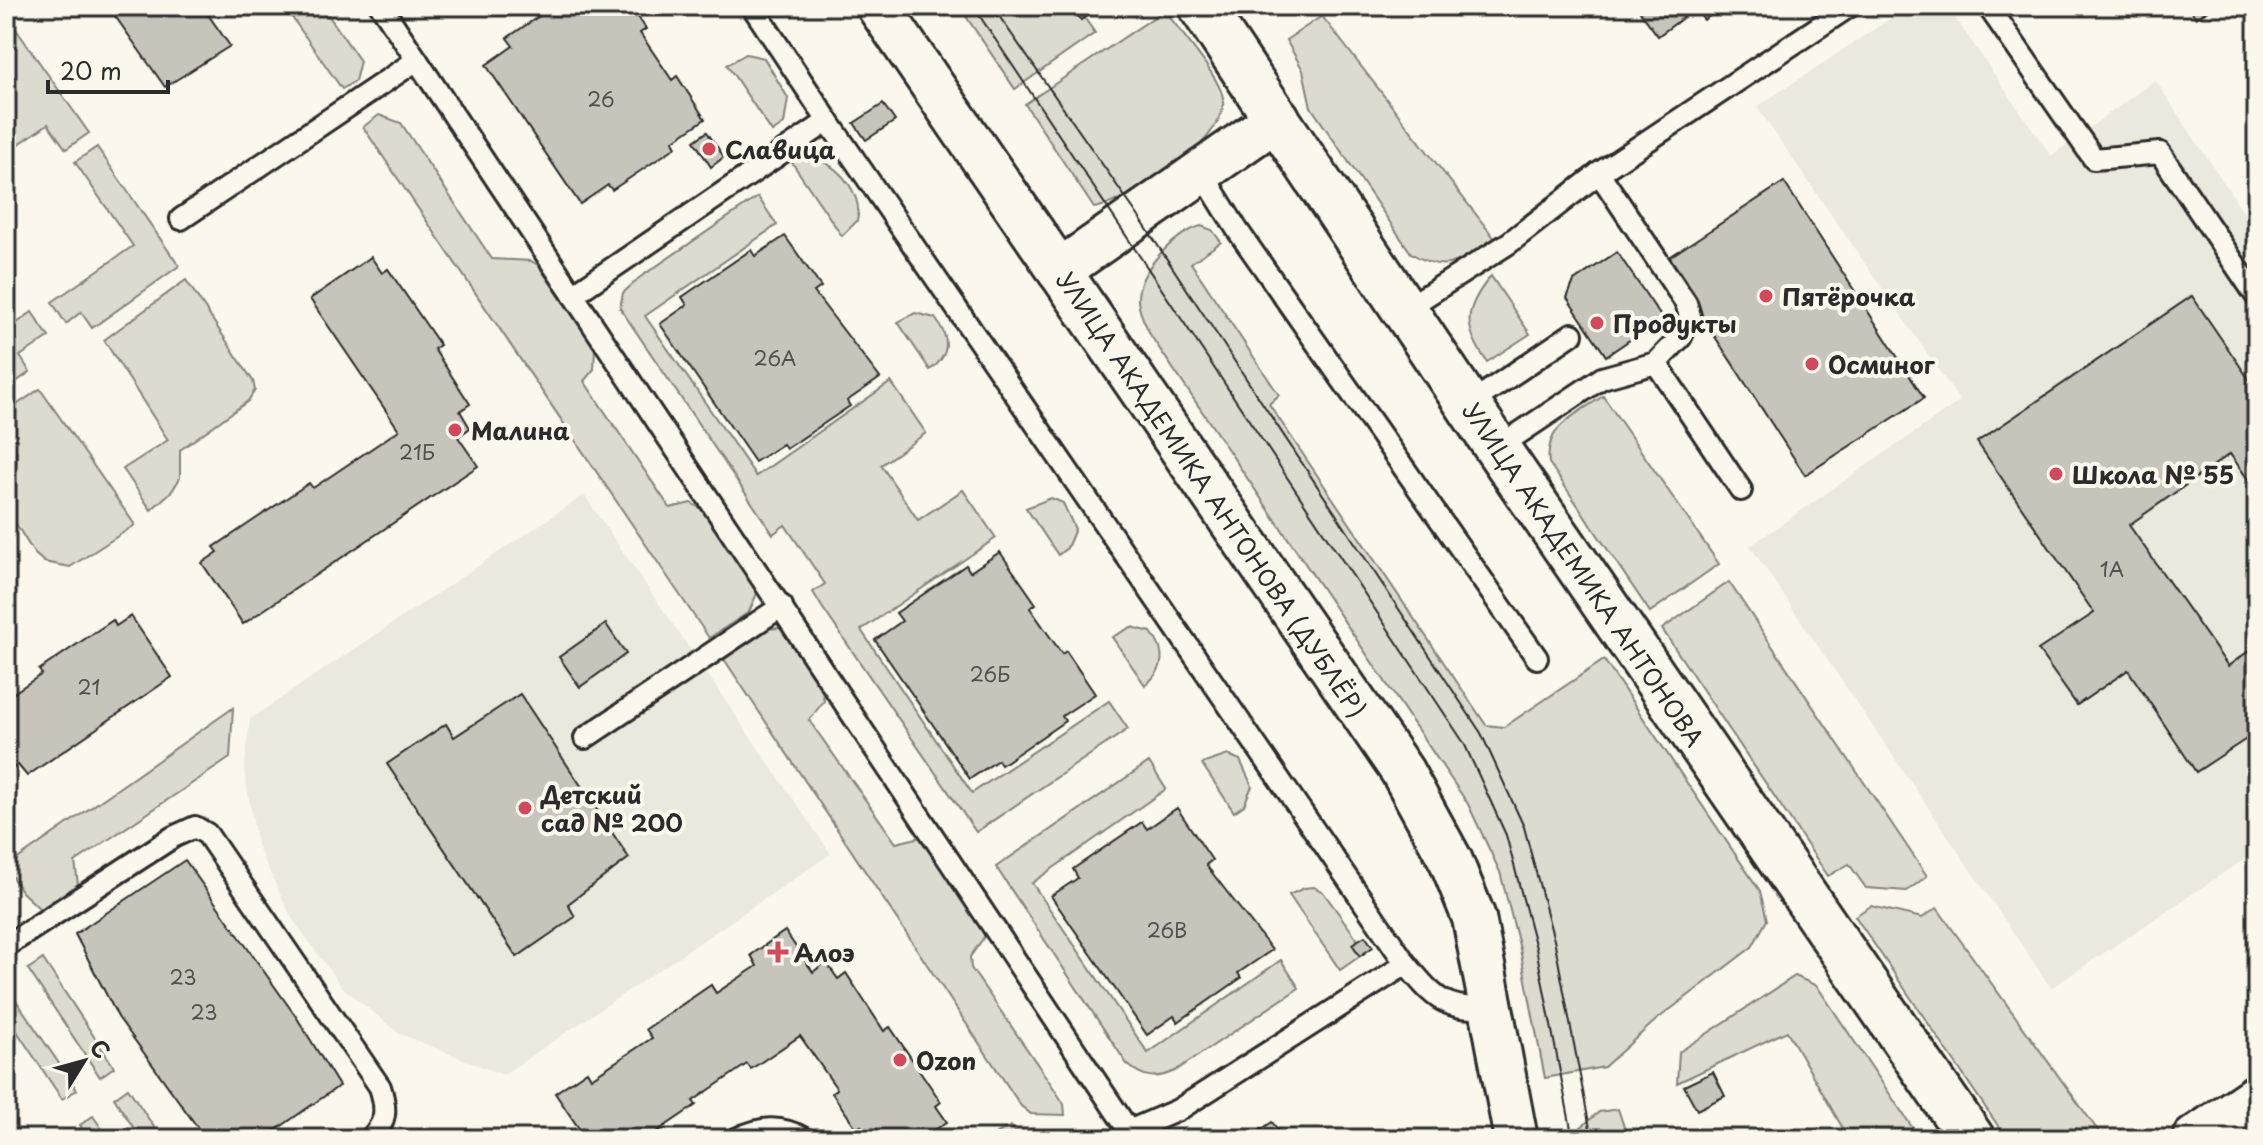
<svg xmlns="http://www.w3.org/2000/svg" width="2263" height="1145" font-family="'Playpen Sans',sans-serif">
  <style>
    .built { fill: #ebe8de }
    .green { fill: #dddad0; stroke: #84827e; stroke-width: 2 }
    .building { fill: #c7c4bc; stroke: #2b2b2b; stroke-width: 2 }
    .lines { fill: none; stroke-linecap: round; stroke-linejoin: round }
    .service-casing { stroke: #2b2b2b; stroke-width: 26 }
    .minor-casing { stroke: #2b2b2b; stroke-width: 48 }
    .tertiary-casing { stroke: #2b2b2b; stroke-width: 50 }
    .secondary-casing { stroke: #2b2b2b; stroke-width: 50 }
    .service { stroke: #fbf7ec; stroke-width: 20 }
    .minor { stroke: #fbf7ec; stroke-width: 42 }
    .tertiary { stroke: #fbf7ec; stroke-width: 44 }
    .secondary { stroke: #fbf7ec; stroke-width: 44 }
    .tram { stroke: #2b2b2b; stroke-width: 2 }
    .poi-dot { fill: #d1495b; stroke: #fbf7ec; stroke-width: 3 }
    .labels { text-anchor: middle; dominant-baseline: central; stroke-width: 8; stroke-linejoin: round; paint-order: stroke }
    .number-label { font-size: 20px; fill: #52514f }
    .poi-label { font-size: 24px; font-weight: bold; fill: #2b2b2b; stroke: #fbf7ec; text-anchor: start }
    .street-label { font-size: 24px; fill: #2b2b2b; stroke: #fbf7ec }
  </style>
  <rect width="100%" height="100%" fill="#fbf7ec"/>
  <filter id="ink" filterUnits="userSpaceOnUse"><feTurbulence type="fractalNoise" baseFrequency=".0125" numOctaves="2"/><feDisplacementMap in="SourceGraphic" scale="16" xChannelSelector="R" yChannelSelector="G"/><feConvolveMatrix kernelMatrix="1 2 1 2 8 2 1 2 1" color-interpolation-filters="sRGB"/></filter>
  <g filter="url(#ink)">
    <g class="built">
      <polygon points="1909,6 1947,6 2051,156 2155,80 2257,232 2257,851 2051,988 1750,546 1960,401 1757,107"/>
      <polygon points="584,495 831,854 503,1075 400,1034 342,987 291,917 257,845 244,771 250,719"/>
    </g>
    <g class="green">
      <polygon points="284,6 322,6 360,61 355,81 342,89"/>
      <polygon points="959,6 1076,6 1095,33 1015,89"/>
      <path d="M 1165,10 C 1181,34 1211,66 1221,91 C 1240,136 1129,203 1094,208 L 1025,104 Z"/>
      <polygon points="6,15 89,133 66,149 48,124 6,153"/>
      <path d="M 1322,16 L 1495,239 C 1461,259 1449,277 1411,253 L 1311,107 L 1303,70 L 1286,40 Z"/>
      <polygon points="746,54 764,58 788,98 784,124 772,132 727,65"/>
      <polygon points="379,115 401,123 492,259 531,261 538,265 595,348 594,369 584,381 670,508 691,503 708,513 754,581 758,591 749,612 709,638 363,127"/>
      <polygon points="97,147 179,266 92,328 81,312 66,324 52,302 133,246 75,162"/>
      <path d="M 805,157 C 832,157 865,192 857,221 L 842,236 L 791,161 Z"/>
      <polygon points="758,197 777,225 645,316 756,476 891,382 926,433 881,465 918,520 963,490 996,538 861,630 972,793 1109,701 1128,729 976,832 822,607 813,592 825,584 785,525 773,534 620,308 623,293 639,278"/>
      <path d="M 1201,226 L 1212,230 L 1221,242 L 1191,263 L 1279,395 L 1269,404 L 1486,725 L 1504,727 L 1604,660 L 1760,891 L 1767,920 L 1752,947 L 1655,1021 L 1604,1067 L 1545,1078 L 1520,949 L 1500,872 L 1468,804 L 1151,336 C 1146,325 1138,312 1138,300 C 1137,271 1175,233 1201,226 Z"/>
      <path d="M 1491,276 L 1530,334 L 1487,362 C 1463,327 1463,310 1491,276 Z"/>
      <polygon points="186,280 253,381 255,390 248,401 180,450 180,478 172,491 151,510 123,469 168,440 104,340"/>
      <polygon points="32,312 49,337 20,356 30,372 6,389 6,331"/>
      <path d="M 915,313 L 935,318 C 950,337 951,355 930,370 L 898,322 Z"/>
      <polygon points="40,389 135,525 70,567 44,562 34,553 6,508 6,473 16,464 17,452 6,432 6,412"/>
      <path d="M 1603,396 L 1719,564 L 1650,612 L 1549,463 C 1544,426 1576,415 1603,396 Z"/>
      <polygon points="1051,498 1063,503 1075,529 1067,548 1058,555 1026,508"/>
      <polygon points="1729,582 1927,876 1907,891 1866,888 1849,864 1828,876 1662,629"/>
      <path d="M 1131,627 L 1151,632 C 1166,652 1166,669 1145,685 L 1112,637 Z"/>
      <path d="M 780,628 C 798,645 821,676 824,701 L 809,720 L 896,843 L 921,837 L 930,844 L 983,924 L 984,937 L 970,957 L 971,968 L 1051,1084 L 1064,1104 L 1065,1115 L 1031,1114 L 1021,1106 L 722,656 L 762,629 Z"/>
      <polygon points="233,708 230,758 75,862 78,884 42,911 21,891 6,867"/>
      <polygon points="1228,755 1240,760 1252,786 1244,805 1234,812 1202,764"/>
      <path d="M 1149,762 L 1166,789 L 1032,883 L 1148,1053 L 1281,960 L 1299,988 L 1175,1071 C 1155,1080 1143,1078 1127,1064 L 996,867 Z"/>
      <polygon points="1314,887 1323,892 1358,940 1353,944 1360,956 1340,970 1289,895 1304,888"/>
      <polygon points="1871,906 1922,918 1937,908 2104,1139 2007,1139 1855,916"/>
      <polygon points="43,959 114,1067 100,1077 28,969"/>
      <polygon points="1795,976 1817,986 1920,1139 1849,1139 1787,1031 1677,1083 1679,1052"/>
      <polygon points="7,987 77,1090 62,1099 6,1015"/>
      <polygon points="128,1088 162,1139 141,1139 114,1098"/>
      <polygon points="1618,1109 1628,1139 1567,1139 1599,1112"/>
      <polygon points="93,1116 109,1139 89,1139 80,1125"/>
      <polygon points="1011,1126 1021,1139 985,1139"/>
    </g>
    <g class="building">
      <polygon points="108,6 202,6 230,46 165,87"/>
      <polygon points="554,6 631,6 646,29 640,33 672,80 677,76 705,119 673,141 676,147 612,190 608,185 580,204 486,65 513,46 507,38"/>
      <polygon points="1071,6 1101,6 1081,20"/>
      <polygon points="1636,6 1724,6 1704,20 1695,9 1658,36"/>
      <polygon points="2188,6 2214,6 2196,18"/>
      <polygon points="883,104 895,121 866,140 854,123"/>
      <polygon points="707,132 724,157 711,167 694,141"/>
      <polygon points="1784,182 1924,398 1805,475 1665,260"/>
      <polygon points="785,236 821,287 814,292 880,378 847,401 850,406 786,449 783,444 755,462 660,324 687,305 682,297 751,250 755,256"/>
      <polygon points="1617,252 1662,318 1606,356 1567,298 1574,281"/>
      <polygon points="371,257 382,273 388,269 440,345 434,349 470,404 460,411 470,428 458,437 478,466 243,624 202,563 218,552 214,547 309,483 313,488 399,430 310,299"/>
      <polygon points="2192,296 2257,391 2257,492 2230,454 2129,525 2228,666 2257,645 2257,732 2196,772 2128,670 2077,705 2038,650 2094,613 1977,442"/>
      <polygon points="1000,552 1036,604 1030,608 1062,654 1066,651 1095,694 1062,716 1065,721 1001,765 998,760 970,779 875,640 902,621 896,613 966,565 970,572"/>
      <polygon points="131,616 172,677 27,776 18,765 6,774 6,698 42,674 39,670 113,620 116,626"/>
      <polygon points="606,624 626,654 580,687 559,657"/>
      <polygon points="520,694 629,858 568,904 575,917 517,957 387,764 446,724 454,737"/>
      <polygon points="1177,808 1212,860 1206,865 1272,950 1238,973 1241,978 1178,1022 1174,1016 1147,1035 1051,896 1078,878 1073,869 1142,822 1147,829"/>
      <polygon points="185,860 297,1018 339,1086 263,1139 206,1139 118,1017 75,934"/>
      <polygon points="785,931 813,972 826,962 838,979 846,973 884,1031 890,1027 941,1102 936,1106 947,1122 921,1139 870,1139 861,1126 857,1129 832,1093 837,1089 800,1036 751,1069 747,1064 693,1101 696,1105 646,1139 586,1139 555,1093 587,1071 591,1078 652,1038 646,1029 711,985 716,993 757,966 751,955"/>
      <polygon points="1365,936 1373,947 1360,956 1352,944"/>
      <polygon points="1713,1072 1725,1096 1697,1110 1684,1086"/>
      <polygon points="1272,1122 1285,1139 1247,1139"/>
    </g>
    <g class="lines">
      <g class="service-casing">
        <g id="service">
          <polyline points="381,6 1129,1131 1178,1110 1406,964"/>
          <polyline points="752,6 828,121"/>
          <polyline points="1988,6 2094,159 2160,153 2257,297"/>
          <polyline points="1202,173 1238,231 1537,658"/>
          <polyline points="181,219 417,60"/>
          <path d="M 573,295 L 828,121 L 1406,964 C 1435,999 1446,1012 1493,1007"/>
          <polyline points="1404,310 1509,243 1599,173 1850,6"/>
          <polyline points="1656,363 1741,490"/>
          <polyline points="1468,405 1572,334"/>
          <polyline points="1497,448 1602,378 1656,363 1681,337 1690,316 1686,303 1599,173"/>
          <polyline points="585,738 782,606"/>
          <path d="M 6,946 L 173,837 L 195,827 L 207,834 L 380,1087 C 387,1109 387,1122 370,1139"/>
          <path d="M 736,1139 C 761,1127 780,1125 805,1139"/>
        </g>
      </g>
      <g class="minor-casing">
        <g id="minor">
          <polyline points="878,6 1402,771 1451,861 1474,918 1516,1139"/>
          <polyline points="1059,271 1278,118"/>
        </g>
      </g>
      <g class="tertiary-casing">
        <polyline id="tertiary" points="2195,1139 2257,1097"/>
      </g>
      <g class="secondary-casing">
        <polyline id="secondary" points="1201,6 1497,448 1972,1139"/>
      </g>
      <use href="#service" class="service"/>
      <use href="#minor" class="minor"/>
      <use href="#tertiary" class="tertiary"/>
      <use href="#secondary" class="secondary"/>
      <g class="tram">
        <polyline points="973,6 1464,743 1506,835 1536,948 1573,1139"/>
        <polyline points="992,6 1139,217 1481,733 1524,827 1555,944 1592,1139"/>
      </g>
    </g>
  </g>
  <g class="poi-dot">
    <circle cx="709" cy="149" r="8"/>
    <circle cx="1766" cy="296" r="8"/>
    <circle cx="1597" cy="323" r="8"/>
    <circle cx="1812" cy="364" r="8"/>
    <circle cx="455" cy="430" r="8"/>
    <circle cx="2056" cy="474" r="8"/>
    <circle cx="525" cy="808" r="8"/>
    <path d="M774 940h8v8h8v8h-8v8h-8v-8h-8v-8h8z"/>
    <circle cx="900" cy="1060" r="8"/>
  </g>
  <g class="labels">
    <g class="number-label">
      <text x="601" y="99">26</text>
      <text x="775" y="358">26А</text>
      <text x="417" y="452">21Б</text>
      <text x="2112" y="569">1А</text>
      <text x="990" y="674">26Б</text>
      <text x="89" y="687">21</text>
      <text x="1167" y="930">26В</text>
      <text x="183" y="977">23</text>
      <text x="204" y="1012">23</text>
    </g>
    <g class="poi-label">
      <text x="725" y="149">Славица</text>
      <text x="1782" y="296">Пятёрочка</text>
      <text x="1613" y="323">Продукты</text>
      <text x="1828" y="364">Осминог</text>
      <text x="471" y="430">Малина</text>
      <text x="2072" y="474">Школа № 55</text>
      <text x="541" y="794">Детский<tspan x="541" dy="28">сад № 200</tspan></text>
      <text x="794" y="952">Алоэ</text>
      <text x="916" y="1060">Ozon</text>
    </g>
    <g class="street-label">
      <text transform="translate(1212 494) rotate(56)">УЛИЦА АКАДЕМИКА АНТОНОВА (ДУБЛЁР)</text>
      <text transform="translate(1584 574) rotate(56)">УЛИЦА АКАДЕМИКА АНТОНОВА</text>
    </g>
  </g>
  <rect width="2263" height="1145" fill="none" stroke="#fbf7ec" stroke-width="32"/>
  <rect x="16" y="16" width="2231" height="1113" fill="none" stroke="#2b2b2b" stroke-width="3" filter="url(#ink)"/>
  <g transform="translate(84 1061) rotate(53)" stroke="#fbf7ec" stroke-width="6" paint-order="stroke">
  <path d="M0-6L14 30L0 20L-14 30Z" fill="#2b2b2b"/>
  <text y="-12" font-size="22" font-weight="bold" text-anchor="middle" fill="#2b2b2b">С</text>
  </g>
  <path d="M48 80v12h120v-12" fill="none" stroke="#2b2b2b" stroke-width="4"/>
  <text x="60" y="80" font-size="24" fill="#2b2b2b" stroke="#fbf7ec" stroke-width="6" paint-order="stroke">20 m</text>
</svg>
